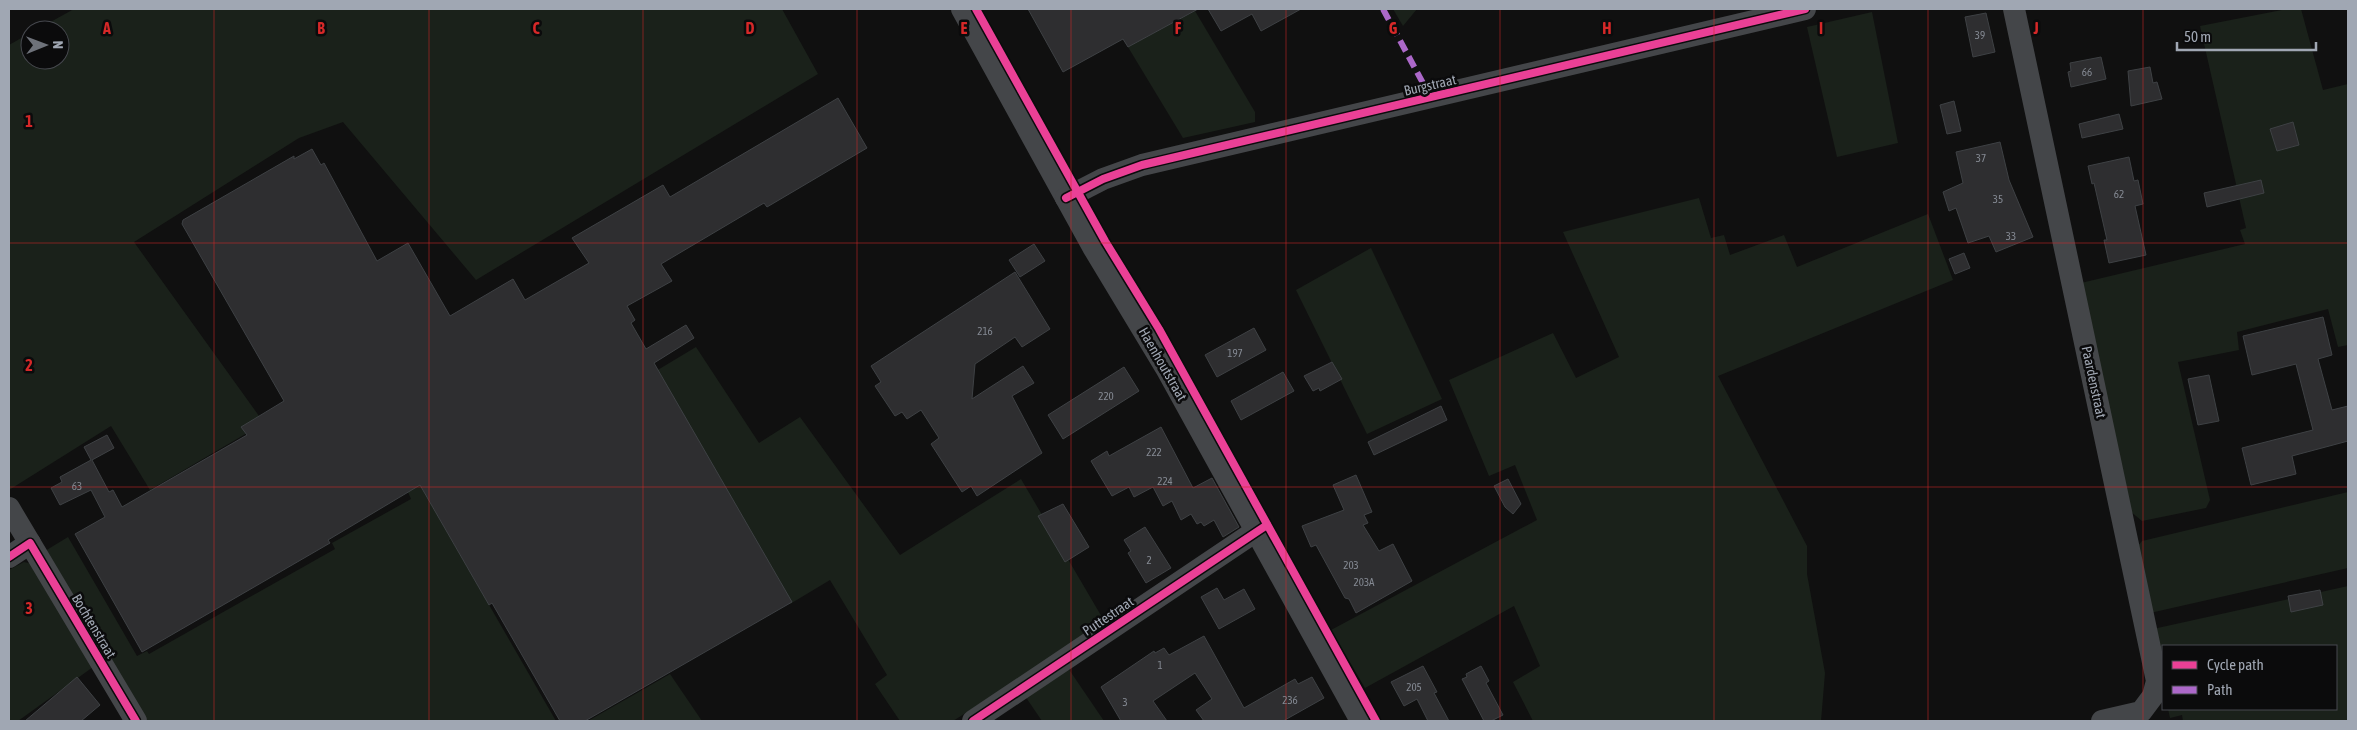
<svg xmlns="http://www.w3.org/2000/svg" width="2357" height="730" font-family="'Asap Condensed',sans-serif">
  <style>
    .green { fill: #1a211a }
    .building { fill: #2e2e30; stroke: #3e4144 }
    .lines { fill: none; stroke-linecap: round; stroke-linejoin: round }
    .minor { stroke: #444649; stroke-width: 22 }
    .quiet { stroke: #ac68c9; stroke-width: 6; stroke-dasharray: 12 6; stroke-linecap: butt }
    .cycleway-casing { stroke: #0b0b0c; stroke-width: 11 }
    .cycleway { stroke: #ea4096; stroke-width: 8 }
    .grid { fill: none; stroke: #d62828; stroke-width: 1; stroke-opacity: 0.55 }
    .labels { text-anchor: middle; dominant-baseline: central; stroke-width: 5; stroke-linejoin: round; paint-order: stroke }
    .number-label { font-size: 11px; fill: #848992 }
    .street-label { font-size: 14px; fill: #a0a7b3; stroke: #0b0b0c }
    .grid-label { font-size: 16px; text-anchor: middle; font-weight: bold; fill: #d62828; stroke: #0b0b0c; stroke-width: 5; stroke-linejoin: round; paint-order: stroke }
  </style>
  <rect width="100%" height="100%" fill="#101010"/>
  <g class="green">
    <polygon points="74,9 782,9 818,74 476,280 343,122 299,138 134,242 264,423 150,490 111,426 9,490 9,45 30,33 30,60 60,60 60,30 36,30"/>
    <polygon points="1393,9 1417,9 1403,26"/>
    <polygon points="2287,9 2301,9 2323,90 2348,84 2348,345 2338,347 2328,309 2237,332 2239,350 2178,362 2210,500 2206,508 2142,521 2130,511 2081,283 2245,244 2240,230 2246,228 2200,26"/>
    <polygon points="1195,11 1255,112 1255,122 1183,138 1128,47"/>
    <polygon points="1872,12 1898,143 1837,157 1807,27"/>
    <polygon points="1699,198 1711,238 1724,235 1730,255 1784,235 1797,267 1928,214 1953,280 1718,376 1807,546 1807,574 1825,673 1821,721 1533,721 1513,682 1540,666 1514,606 1365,688 1331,630 1537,520 1515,465 1489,476 1449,380 1553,333 1576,378 1619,357 1563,232"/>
    <polygon points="1371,248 1442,399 1367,434 1296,290"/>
    <polygon points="696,347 759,443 800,417 900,555 1021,479 1106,624 953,721 900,721 875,684 887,675 830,580 790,604 656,371"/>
    <polygon points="420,485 556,721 146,721 45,551 68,537 137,656 147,651 149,654 335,549 332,543 411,499 408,492"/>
    <polygon points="2348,492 2348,568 2150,613 2137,547 2142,541"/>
    <polygon points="24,562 37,565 93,667 18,721 9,721 9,570"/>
    <polygon points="2348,586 2348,721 2183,721 2182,715 2170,718 2168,709 2336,709 2336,646 2163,646 2163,684 2153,629"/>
    <polygon points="1068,668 1104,721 1042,721 1025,696"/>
    <polygon points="670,674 702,721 588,721"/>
  </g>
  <g class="building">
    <polygon points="1028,9 1198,9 1128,47 1123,39 1063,72"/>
    <polygon points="1208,9 1301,9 1261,31 1252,14 1221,31"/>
    <polygon points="1986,13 1995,52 1973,57 1965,17"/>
    <polygon points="2101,57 2106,79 2071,87 2068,72 2071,71 2070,63"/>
    <polygon points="2150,67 2153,83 2157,82 2162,99 2131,106 2128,71"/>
    <polygon points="838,98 867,148 767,207 764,203 661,264 672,281 627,306 635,320 631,323 646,349 686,325 694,338 654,363 792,602 585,721 560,721 492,603 489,605 420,485 328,540 330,543 142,652 75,534 105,517 91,490 60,505 51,488 62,482 60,477 91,460 84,447 107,435 114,448 92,460 109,492 113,490 122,507 247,435 241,427 284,401 182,224 183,220 294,156 294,159 312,149 321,165 324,163 377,261 408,243 450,316 513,279 525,300 589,263 572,238 663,185 670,197"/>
    <polygon points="1954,101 1961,131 1947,134 1940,105"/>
    <polygon points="2119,114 2123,129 2082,138 2079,124"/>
    <polygon points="2293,122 2299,145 2277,151 2270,129"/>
    <polygon points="2000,142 2009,180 2033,237 1996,252 1989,236 1968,243 1956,208 1949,211 1943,192 1963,183 1956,152"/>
    <polygon points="2129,157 2134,181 2138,180 2143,204 2135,206 2146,255 2109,263 2104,240 2107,240 2094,183 2092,184 2088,166"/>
    <polygon points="2261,180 2264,193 2207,207 2204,193"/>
    <polygon points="1034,244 1045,261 1020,277 1009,260"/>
    <polygon points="1964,253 1970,268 1955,274 1949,259"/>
    <polygon points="1015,272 1050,329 1022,347 1015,337 975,364 972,399 1023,366 1034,383 1012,396 1042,453 977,496 971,486 962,492 931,444 939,438 921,410 907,419 902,412 895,416 875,386 881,382 871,366"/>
    <polygon points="2323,317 2332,355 2318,359 2332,410 2348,406 2348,441 2292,456 2296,474 2251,485 2242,448 2313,430 2296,364 2252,375 2243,336"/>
    <polygon points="1254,328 1266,350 1217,377 1205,355"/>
    <polygon points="1332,362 1342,379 1320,391 1319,388 1313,391 1304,376"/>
    <polygon points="1124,367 1139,391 1063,439 1048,415"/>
    <polygon points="1283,372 1294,391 1241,420 1231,401"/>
    <polygon points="2209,375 2219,421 2198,425 2188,379"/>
    <polygon points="1441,406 1447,420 1374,455 1368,442"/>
    <polygon points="1161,427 1193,488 1212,478 1239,527 1223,537 1214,520 1204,526 1201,522 1197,524 1191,514 1181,520 1172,501 1163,506 1153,487 1134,497 1129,487 1112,496 1091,461 1107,451 1109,456"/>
    <polygon points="1356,475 1372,512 1364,515 1368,523 1363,525 1379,551 1393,544 1412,581 1356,613 1349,599 1345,598 1316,545 1311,547 1302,526 1344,510 1333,485"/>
    <polygon points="1508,479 1521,504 1513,514 1505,507 1494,486"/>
    <polygon points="1063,504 1089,547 1065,562 1038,516"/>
    <polygon points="1145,527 1171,568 1146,583 1128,553 1131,551 1124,540"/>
    <polygon points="1217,588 1224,600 1244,589 1255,609 1219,629 1201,597"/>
    <polygon points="2320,590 2323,605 2291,612 2288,596"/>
    <polygon points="1204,636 1244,708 1295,679 1298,684 1312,677 1324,698 1283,721 1204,721 1196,710 1212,699 1195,673 1153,701 1167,721 1121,721 1101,687 1154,651 1155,653 1164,648 1169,655"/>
    <polygon points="1423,666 1437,692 1434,693 1449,721 1428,721 1417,699 1404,706 1391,682"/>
    <polygon points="1481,666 1489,681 1486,683 1503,715 1491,721 1484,721 1462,679 1467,677 1466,674"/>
    <polygon points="77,677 100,705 81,721 25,721"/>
  </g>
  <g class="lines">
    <g class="minor">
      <polyline points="962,9 1093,247 1166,368 1361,721"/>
      <polyline points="2014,9 2157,681 2153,696 2141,712 2102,721"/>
      <polyline points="1066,198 1103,179 1142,165 1805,9"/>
      <polyline points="9,508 136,721"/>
      <polyline points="9,557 30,543"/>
      <polyline points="973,721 1256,531"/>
    </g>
    <polyline class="quiet" points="1383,9 1431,98"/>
    <g class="cycleway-casing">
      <g id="cycleway">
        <polyline points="976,9 1105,241 1159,329 1376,721"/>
        <polyline points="1066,198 1103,179 1142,165 1805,9"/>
        <polyline points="9,557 30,543 136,721"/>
        <polyline points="973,721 1267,525"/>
      </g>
    </g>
    <use href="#cycleway" class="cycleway"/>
  </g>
  <path class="grid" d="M 214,9 L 214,721M 429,9 L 429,721M 643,9 L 643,721M 857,9 L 857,721M 1071,9 L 1071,721M 1286,9 L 1286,721M 1500,9 L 1500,721M 1714,9 L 1714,721M 1928,9 L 1928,721M 2143,9 L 2143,721M 9,243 L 2348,243M 9,487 L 2348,487"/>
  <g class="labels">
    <g class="number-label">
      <text x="1980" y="35">39</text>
      <text x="2087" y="72">66</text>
      <text x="1981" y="158">37</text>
      <text x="2119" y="194">62</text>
      <text x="1998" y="199">35</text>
      <text x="2011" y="236">33</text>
      <text x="985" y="331">216</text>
      <text x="1235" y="353">197</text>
      <text x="1106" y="396">220</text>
      <text x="1154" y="452">222</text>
      <text x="1165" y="481">224</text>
      <text x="77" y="486">63</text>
      <text x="1149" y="560">2</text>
      <text x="1351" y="565">203</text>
      <text x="1364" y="582">203A</text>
      <text x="1160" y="665">1</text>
      <text x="1414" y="687">205</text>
      <text x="1290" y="700">236</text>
      <text x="1125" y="702">3</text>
    </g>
    <g class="street-label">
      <text transform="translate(1430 85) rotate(-13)">Burgstraat</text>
      <text transform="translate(1163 364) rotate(60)">Haenhoutstraat</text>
      <text transform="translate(2094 382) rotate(78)">Paardenstraat</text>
      <text transform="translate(1108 616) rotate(-34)">Puttestraat</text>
      <text transform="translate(94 626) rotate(59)">Bochtenstraat</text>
    </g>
  </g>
  <g class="grid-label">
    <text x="107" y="34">A</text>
    <text x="321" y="34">B</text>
    <text x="536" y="34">C</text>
    <text x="750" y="34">D</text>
    <text x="964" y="34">E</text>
    <text x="1178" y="34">F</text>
    <text x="1393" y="34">G</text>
    <text x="1607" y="34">H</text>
    <text x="1821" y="34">I</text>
    <text x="2036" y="34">J</text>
    <text x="29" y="127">1</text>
    <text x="29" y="371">2</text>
    <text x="29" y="614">3</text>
  </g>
  <rect width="2357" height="730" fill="none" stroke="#a0a7b3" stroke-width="20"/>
  <rect x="2162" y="645" width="175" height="65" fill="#0b0b0c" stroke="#47494f"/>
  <rect x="2172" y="661" width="25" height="8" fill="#ea4096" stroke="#47494f"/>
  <text x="2207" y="670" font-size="15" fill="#a0a7b3">Cycle path</text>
  <rect x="2172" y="686" width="25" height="8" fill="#ac68c9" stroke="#47494f"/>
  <text x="2207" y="695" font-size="15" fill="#a0a7b3">Path</text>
  <g transform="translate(45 45) rotate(89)"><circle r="24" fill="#0b0b0c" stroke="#47494f"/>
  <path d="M0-4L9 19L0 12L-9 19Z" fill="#6e727a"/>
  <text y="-8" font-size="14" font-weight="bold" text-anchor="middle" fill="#a0a7b3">N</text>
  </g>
  <path d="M2177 42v8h139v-8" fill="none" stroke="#a0a7b3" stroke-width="2.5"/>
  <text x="2184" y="42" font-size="15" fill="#a0a7b3" stroke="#0b0b0c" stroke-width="4" paint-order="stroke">50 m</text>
</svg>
